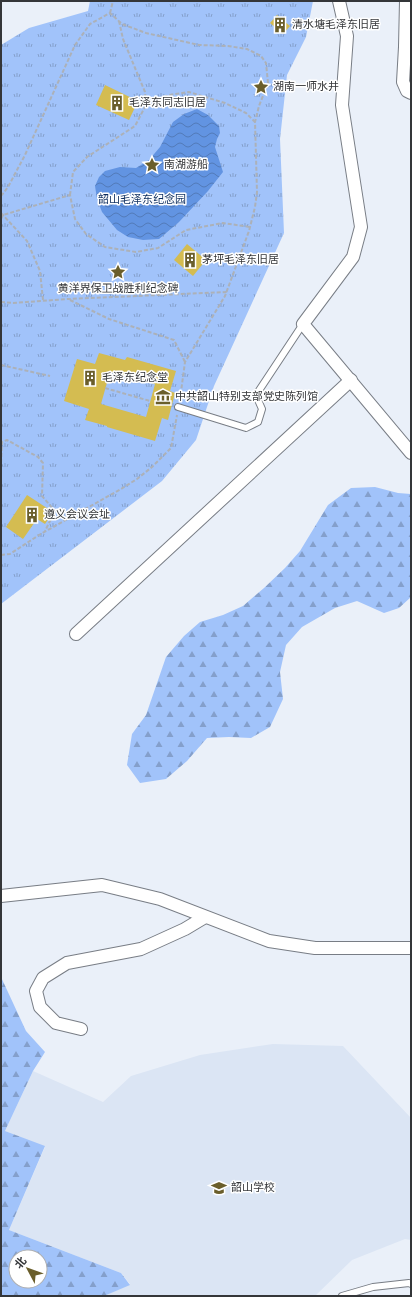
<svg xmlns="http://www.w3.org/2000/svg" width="412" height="1297" font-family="Overpass,'Noto Sans SC',sans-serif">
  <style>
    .built { fill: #dbe5f4 }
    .forest { fill: url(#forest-firs); fill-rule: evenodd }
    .park { fill: url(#park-tufts) }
    .water { fill: url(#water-waves) }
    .building { fill: #d4bc51; fill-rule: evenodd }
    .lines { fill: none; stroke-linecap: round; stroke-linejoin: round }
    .service-casing { stroke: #787d85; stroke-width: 8 }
    .minor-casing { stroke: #787d85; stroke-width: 14 }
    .path { stroke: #acb1b8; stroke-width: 2; stroke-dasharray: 4 2; stroke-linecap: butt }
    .service { stroke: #fff; stroke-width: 6 }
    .minor { stroke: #fff; stroke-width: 12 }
    .labels { text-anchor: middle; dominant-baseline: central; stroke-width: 3; stroke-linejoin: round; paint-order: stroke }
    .poi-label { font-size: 11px; fill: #343639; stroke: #fff; text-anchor: start }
    .park-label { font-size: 11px; fill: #0d2d5e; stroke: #fff }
  </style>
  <defs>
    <pattern id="forest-firs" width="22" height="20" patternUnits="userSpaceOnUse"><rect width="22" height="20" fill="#a1c3fa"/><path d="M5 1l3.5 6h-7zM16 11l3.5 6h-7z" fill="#849fcb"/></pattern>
    <pattern id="park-tufts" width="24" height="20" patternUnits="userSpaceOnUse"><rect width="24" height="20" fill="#a1c3fa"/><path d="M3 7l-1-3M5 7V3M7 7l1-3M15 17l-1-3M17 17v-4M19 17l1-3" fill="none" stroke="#849fcb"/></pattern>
    <pattern id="water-waves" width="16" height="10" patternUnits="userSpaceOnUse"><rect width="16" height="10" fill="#6294e2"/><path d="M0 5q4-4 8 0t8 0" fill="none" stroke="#527ab8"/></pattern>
  </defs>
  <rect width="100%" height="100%" fill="#eaf0f9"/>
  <polygon class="built" points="273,1044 343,1046 411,1118 411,1240 405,1239 352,1260 315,1296 104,1296 130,1284 121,1273 9,1230 45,1147 5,1131 33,1071 103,1102 131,1076 200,1055"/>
  <g class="forest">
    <polygon points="375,487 398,493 411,494 411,597 399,608 384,613 357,601 335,608 302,627 286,645 280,672 283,699 270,727 251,738 229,737 207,738 187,761 166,779 140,783 127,765 132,734 146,715 166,657 184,636 200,622 223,615 243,606 264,588 285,568 300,551 328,505 351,488"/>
    <path d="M 1,977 L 26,1031 L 45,1052 L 33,1071 L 5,1131 L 45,1146 L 9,1230 L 121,1273 L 130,1285 L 104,1296 L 1,1296 ZM 16,1257 L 40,1257 L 40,1281 L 16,1281 Z"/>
  </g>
  <polygon class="park" points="90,1 313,1 306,37 287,75 280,139 284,233 214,386 196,440 162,481 1,604 1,45 29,28 88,11"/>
  <polygon class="water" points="197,109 208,115 219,126 220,133 217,139 215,147 223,172 208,191 179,222 159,239 143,240 128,237 117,230 102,212 97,199 95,186 99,177 105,171 120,167 136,168 149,160 160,147 173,122 184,114"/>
  <g class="building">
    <polygon points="277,15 290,26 283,34 270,23"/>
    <polygon points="105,85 138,101 129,120 96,105"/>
    <polygon points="187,244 206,260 193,276 174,260"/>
    <path d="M 99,353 L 125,360 L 127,357 L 176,371 L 170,391 L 175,393 L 168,420 L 162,418 L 155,441 L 107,427 L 107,426 L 85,420 L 89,409 L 64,401 L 77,359 L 95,364 ZM 110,372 L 155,384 L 146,417 L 101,404 Z"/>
    <polygon points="27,495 53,512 45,524 37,519 23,539 6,527"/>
  </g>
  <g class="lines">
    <g class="service-casing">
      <g id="service">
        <polyline points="178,407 246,428 258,422 262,409 258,400 258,392 303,324"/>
        <polyline points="342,1296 373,1287 409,1283 411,1284"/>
      </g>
    </g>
    <g class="minor-casing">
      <g id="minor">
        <polyline points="339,1 347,36 342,105 361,227 353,257 303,324 411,453"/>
        <polyline points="406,1 405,47 411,47"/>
        <polyline points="405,47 403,82 407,91 411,93"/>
        <polyline points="76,634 351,380"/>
        <polyline points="1,896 102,885 160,899 269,941 315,948 411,948"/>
        <polyline points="81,1029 56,1023 40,1007 36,991 43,978 67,963 141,949 185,929 205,917"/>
      </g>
    </g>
    <g class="path">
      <polyline points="110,13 113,1"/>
      <polyline points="119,21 123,39 145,92 146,105"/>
      <polyline points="70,195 73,172 87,157 135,126 146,105 169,95 189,92 225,103 246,113 255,122"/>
      <polyline points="1,196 8,187 25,155 75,45 90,24 110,13 122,24 146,33 199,45 228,46 247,49 261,56 266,63 268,83 259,106 255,122 257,192 255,207 249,231 225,296 185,362 180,399"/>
      <polyline points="1,213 27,241 40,271 43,300"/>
      <polyline points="1,219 3,215 70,195 75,219 86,234 105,247 136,252 158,248 186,230 223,223 250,227"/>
      <polyline points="70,300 109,319 174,340 185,362"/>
      <polyline points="1,302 13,303 68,299 227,292"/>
      <polyline points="1,365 50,376"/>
      <polyline points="105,388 150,401"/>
      <polyline points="1,463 2,442 7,440 38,457 43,463 42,496 55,511 45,531"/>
      <polyline points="1,555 10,554 39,535 121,489 137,479 152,467 171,448 177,415"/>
    </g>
    <use href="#service" class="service"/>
    <use href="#minor" class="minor"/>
  </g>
  <defs>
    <g id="building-bare" transform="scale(1.2)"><path d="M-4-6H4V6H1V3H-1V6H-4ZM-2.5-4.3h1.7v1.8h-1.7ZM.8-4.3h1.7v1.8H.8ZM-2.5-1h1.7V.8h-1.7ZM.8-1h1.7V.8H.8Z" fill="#6a5e2b" stroke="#fff" stroke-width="2.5" paint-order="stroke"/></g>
    <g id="sight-bare" transform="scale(1.2)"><path d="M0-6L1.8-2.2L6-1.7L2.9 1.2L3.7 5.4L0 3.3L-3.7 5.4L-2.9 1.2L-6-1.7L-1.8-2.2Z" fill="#6a5e2b" stroke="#fff" stroke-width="2.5" paint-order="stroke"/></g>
    <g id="museum-bare" transform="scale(1.2)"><path d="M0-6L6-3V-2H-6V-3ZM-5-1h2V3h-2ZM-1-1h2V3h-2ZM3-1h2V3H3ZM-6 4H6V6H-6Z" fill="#6a5e2b" stroke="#fff" stroke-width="2.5" paint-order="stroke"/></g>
    <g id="school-bare" transform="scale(1.2)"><path d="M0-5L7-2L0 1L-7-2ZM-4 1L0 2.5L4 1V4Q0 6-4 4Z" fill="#6a5e2b" stroke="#fff" stroke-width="2.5" paint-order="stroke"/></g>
  </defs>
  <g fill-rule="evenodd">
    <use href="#building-bare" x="280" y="25"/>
    <use href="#sight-bare" x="261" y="87"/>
    <use href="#building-bare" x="117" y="103"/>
    <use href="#sight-bare" x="152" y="165"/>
    <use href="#building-bare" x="190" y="260"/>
    <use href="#sight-bare" x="118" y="272"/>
    <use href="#building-bare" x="90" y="378"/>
    <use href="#museum-bare" x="163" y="397"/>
    <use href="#building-bare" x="32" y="515"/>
    <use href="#school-bare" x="219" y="1188"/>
  </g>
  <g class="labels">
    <g class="poi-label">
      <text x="292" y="25">清水塘毛泽东旧居</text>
      <text x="273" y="87">湖南一师水井</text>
      <text x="129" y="103">毛泽东同志旧居</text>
      <text x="164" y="165">南湖游船</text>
      <text x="202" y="260">茅坪毛泽东旧居</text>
      <text x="118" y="289" text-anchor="middle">黄洋界保卫战胜利纪念碑</text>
      <text x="102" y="378">毛泽东纪念堂</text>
      <text x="175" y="397">中共韶山特别支部党史陈列馆</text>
      <text x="44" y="515">遵义会议会址</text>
      <text x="231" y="1188">韶山学校</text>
    </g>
    <g class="park-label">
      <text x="142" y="200">韶山毛泽东纪念园</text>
    </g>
  </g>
  <rect width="412" height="1297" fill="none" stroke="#343639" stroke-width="4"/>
  <g transform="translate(28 1269) rotate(311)"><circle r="19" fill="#ffffff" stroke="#aeafb0"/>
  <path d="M0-3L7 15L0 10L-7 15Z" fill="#6a5e2b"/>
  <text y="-6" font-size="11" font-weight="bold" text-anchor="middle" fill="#343639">北</text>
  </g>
</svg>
